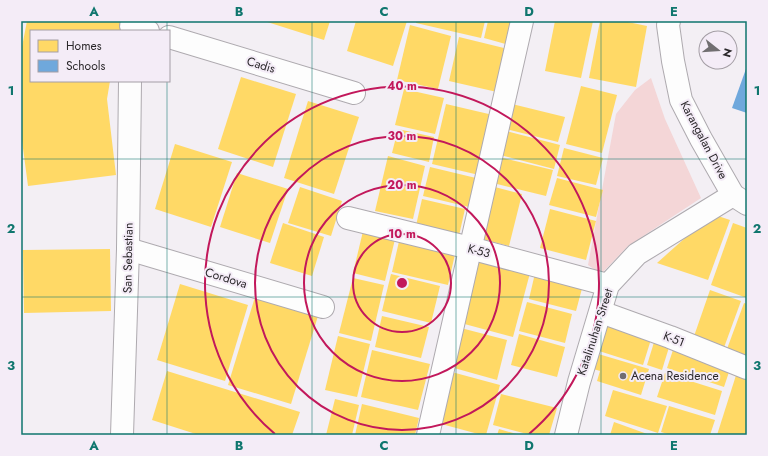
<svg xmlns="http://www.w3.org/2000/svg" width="768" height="456" font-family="Jost,sans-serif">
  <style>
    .green { fill: #f4d6d7 }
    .homes { fill: #ffd966 }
    .schools { fill: #6fa8dc }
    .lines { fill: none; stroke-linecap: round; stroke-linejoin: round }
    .minor-casing { stroke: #aeaaaf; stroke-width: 24 }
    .minor { stroke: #fdfdfd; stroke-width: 22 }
    .grid { fill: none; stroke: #0f766e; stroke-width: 1; stroke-opacity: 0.55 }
    .ring { fill: none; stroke: #c2185b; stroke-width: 2 }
    .poi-dot { fill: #716e71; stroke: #f4ecf7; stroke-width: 1.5 }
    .labels { text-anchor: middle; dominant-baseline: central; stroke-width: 4; stroke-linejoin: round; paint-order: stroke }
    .street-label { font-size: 12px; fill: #2b282b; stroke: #f4ecf7 }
    .poi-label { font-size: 12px; fill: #2b282b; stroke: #f4ecf7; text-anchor: start }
    .centre { fill: #c2185b; stroke: #f4ecf7; stroke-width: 2 }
    .ring-label { font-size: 12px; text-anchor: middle; font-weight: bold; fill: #c2185b; stroke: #f4ecf7; stroke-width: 4; stroke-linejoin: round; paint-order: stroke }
    .neatline { fill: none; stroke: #0f766e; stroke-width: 1.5 }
    .grid-label { font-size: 13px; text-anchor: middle; font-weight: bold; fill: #0f766e }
  </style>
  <rect width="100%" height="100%" fill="#f3eff4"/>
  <polygon class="green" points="651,78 665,119 701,198 628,246 601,274 588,265 616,114 635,90"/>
  <g class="homes">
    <polygon points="27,21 122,21 120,31 31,31 31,81 110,81 107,99 116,175 28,186 21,133 21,52"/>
    <polygon points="264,21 330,21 324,40"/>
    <polygon points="356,21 407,21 393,66 347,51"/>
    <polygon points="416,21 485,21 481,38 416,23"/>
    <polygon points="488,21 519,21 513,46 484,38"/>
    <polygon points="555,21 593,21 581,78 545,71"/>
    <polygon points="600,21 623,21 647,26 636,87 589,78"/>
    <polygon points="410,25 451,36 438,89 397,80"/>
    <polygon points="459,37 508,49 497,92 449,81"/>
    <polygon points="241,77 296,94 273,167 218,149"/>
    <polygon points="581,86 617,95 602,153 566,144"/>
    <polygon points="404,89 444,98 435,134 395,125"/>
    <polygon points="308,101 359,117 334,194 284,178"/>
    <polygon points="508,103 565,117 558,142 502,128"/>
    <polygon points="446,104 493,115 479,175 432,164"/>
    <polygon points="398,129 434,137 429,162 392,153"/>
    <polygon points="502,130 560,145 554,169 496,154"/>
    <polygon points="175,144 232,162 211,227 155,209"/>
    <polygon points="564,148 603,158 596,185 557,176"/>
    <polygon points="388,156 425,166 413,219 375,211"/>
    <polygon points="499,157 553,170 546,196 493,183"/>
    <polygon points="430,167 476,178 469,207 423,196"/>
    <polygon points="237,173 288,189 270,243 220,227"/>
    <polygon points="557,178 603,190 596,217 549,205"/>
    <polygon points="491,186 522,194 509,246 478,238"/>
    <polygon points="300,187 342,201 331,236 288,223"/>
    <polygon points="422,199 465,209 458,240 415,230"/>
    <polygon points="550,209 596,221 586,260 540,248"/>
    <polygon points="712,214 730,220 708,280 657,263"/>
    <polygon points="283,223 324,237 312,276 270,263"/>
    <polygon points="733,223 747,228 747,298 711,285"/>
    <polygon points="364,227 396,235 385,281 353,273"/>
    <polygon points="400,237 456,250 448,285 392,272"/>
    <polygon points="110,249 111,311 24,313 23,250"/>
    <polygon points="474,259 530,273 513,337 457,322"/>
    <polygon points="536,269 584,281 576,311 529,299"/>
    <polygon points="391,274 440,286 431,323 382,311"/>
    <polygon points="353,278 384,285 371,341 339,333"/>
    <polygon points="180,284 248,305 225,381 157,360"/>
    <polygon points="710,290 741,301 722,353 692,342"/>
    <polygon points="255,297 318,316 291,404 228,385"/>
    <polygon points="527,302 572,314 565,343 519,331"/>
    <polygon points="744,303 747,304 747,365 724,357"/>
    <polygon points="382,316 429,327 421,358 375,347"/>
    <polygon points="608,319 653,333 643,365 599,351"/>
    <polygon points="457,327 507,340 497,380 447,366"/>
    <polygon points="519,334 565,347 557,377 511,365"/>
    <polygon points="338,336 370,344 357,397 325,390"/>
    <polygon points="655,339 670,344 662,370 647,365"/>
    <polygon points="674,347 731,366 724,387 667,368"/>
    <polygon points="372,350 430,364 418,410 361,397"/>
    <polygon points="595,353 649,369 641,395 597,381 600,371 590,368"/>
    <polygon points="738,369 747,372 747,435 717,435"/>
    <polygon points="167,371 300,412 292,435 199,435 152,420"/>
    <polygon points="448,371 500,385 486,435 482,435 434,422"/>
    <polygon points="665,373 722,391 715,415 657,397"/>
    <polygon points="613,390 667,406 658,433 605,416"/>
    <polygon points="501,394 557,408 549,435 531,435 493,425"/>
    <polygon points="335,399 359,405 352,435 326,435"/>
    <polygon points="362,404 419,418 415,435 355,435"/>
    <polygon points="669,406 715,420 710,435 671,435 661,432"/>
    <polygon points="614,422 650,435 610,435"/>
    <polygon points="499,429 520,435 497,435"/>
  </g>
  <polygon class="schools" points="747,66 747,113 732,108"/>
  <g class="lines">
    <g class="minor-casing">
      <g id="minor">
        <polyline points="669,21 668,25 673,61 681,100 701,139 733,195 747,204"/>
        <polyline points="131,26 148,31"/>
        <polyline points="169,37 354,93"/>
        <polyline points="348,218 470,248 608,285"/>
        <polyline points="128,249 323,307"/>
        <polyline points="601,312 670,337 747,368"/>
        <polyline points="122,435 128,249 130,81"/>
        <polyline points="428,435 522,21"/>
        <polyline points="566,435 579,382 608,285 637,254 733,195"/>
      </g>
    </g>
    <use href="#minor" class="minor"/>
  </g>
  <path class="grid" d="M 167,21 L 167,31M 312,21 L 312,435M 456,21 L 456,435M 601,21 L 601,435M 167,81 L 167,435M 21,159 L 747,159M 21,297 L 747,297"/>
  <g class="ring">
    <circle cx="402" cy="283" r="49"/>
    <circle cx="402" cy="283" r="98"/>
    <circle cx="402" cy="283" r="147"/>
    <path d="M275 434A197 197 0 1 1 529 434"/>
  </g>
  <circle class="poi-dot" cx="623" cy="376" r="4"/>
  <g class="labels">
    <g class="street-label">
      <text transform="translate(261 65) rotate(17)">Cadis</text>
      <text transform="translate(704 140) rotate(62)">Karangalan Drive</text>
      <text transform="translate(479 251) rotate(15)">K-53</text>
      <text transform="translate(128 258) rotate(-89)">San Sebastian</text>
      <text transform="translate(226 278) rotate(17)">Cordova</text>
      <text transform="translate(595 332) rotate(-72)">Katalinuhan Street</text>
      <text transform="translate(674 339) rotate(21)">K-51</text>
    </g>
    <g class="poi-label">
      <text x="631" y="376">Acena Residence</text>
    </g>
  </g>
  <circle cx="402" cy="283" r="6" class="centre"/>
  <g class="ring-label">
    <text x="402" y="90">40 m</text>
    <text x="402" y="140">30 m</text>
    <text x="402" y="189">20 m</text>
    <text x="402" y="238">10 m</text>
  </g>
  <rect width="768" height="456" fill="none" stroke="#f4ecf7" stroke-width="44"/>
  <rect x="30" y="30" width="140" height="52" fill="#f4ecf7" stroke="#a49ea5"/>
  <rect x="38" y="40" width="20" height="12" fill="#ffd966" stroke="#a49ea5"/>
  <text x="66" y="50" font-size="12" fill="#2b282b">Homes</text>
  <rect x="38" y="60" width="20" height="12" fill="#6fa8dc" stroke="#a49ea5"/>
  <text x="66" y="70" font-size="12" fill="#2b282b">Schools</text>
  <g transform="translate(718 50) rotate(107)"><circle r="19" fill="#f4ecf7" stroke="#a49ea5"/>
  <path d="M0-3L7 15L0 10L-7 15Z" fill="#716e71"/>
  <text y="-6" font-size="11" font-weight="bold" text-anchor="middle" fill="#2b282b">N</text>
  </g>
  <rect x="22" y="22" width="724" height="412" class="neatline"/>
  <g class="grid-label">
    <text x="94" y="16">A</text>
    <text x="239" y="16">B</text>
    <text x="384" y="16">C</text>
    <text x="529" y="16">D</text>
    <text x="674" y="16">E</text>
    <text x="11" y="95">1</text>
    <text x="757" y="95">1</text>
    <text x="11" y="233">2</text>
    <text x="757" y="233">2</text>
    <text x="11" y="370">3</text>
    <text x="757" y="370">3</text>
    <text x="94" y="450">A</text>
    <text x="239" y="450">B</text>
    <text x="384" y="450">C</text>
    <text x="529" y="450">D</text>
    <text x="674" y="450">E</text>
  </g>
</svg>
